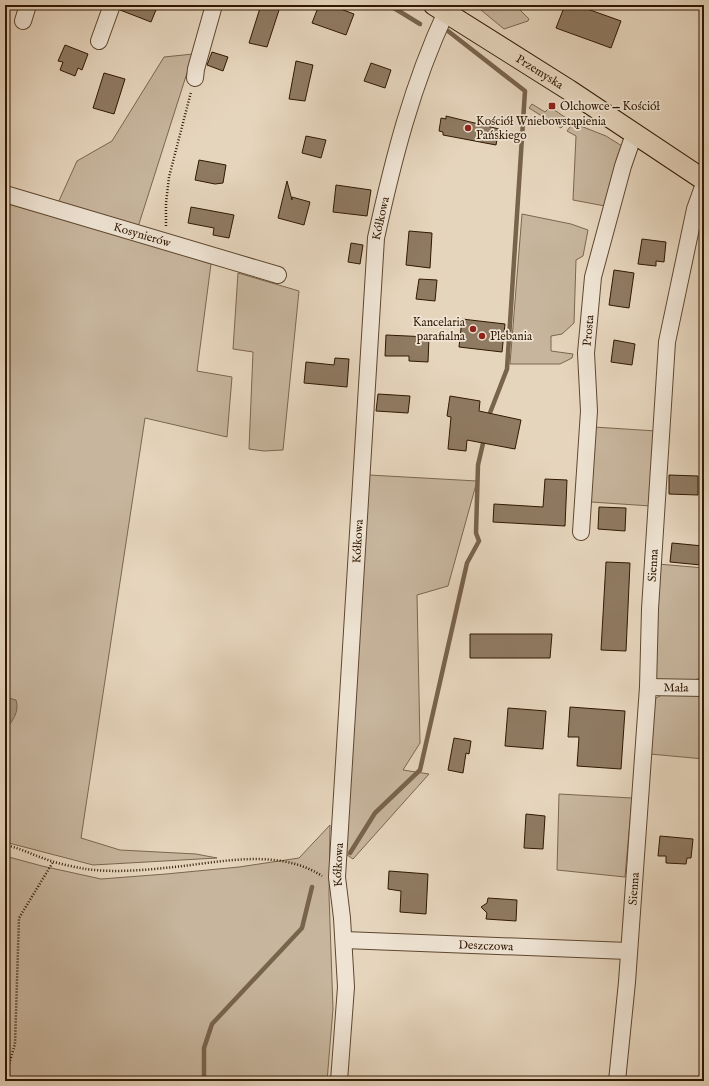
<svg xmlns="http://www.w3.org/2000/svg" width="709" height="1086" font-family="'IM FELL English',serif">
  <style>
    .green { fill: #c7b59d; stroke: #7c664e }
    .water { fill: #a8957d; stroke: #78634b }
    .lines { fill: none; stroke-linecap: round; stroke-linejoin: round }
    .stream { stroke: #78634b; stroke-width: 4.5 }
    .building { fill: #8f7a62; stroke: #301800 }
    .minor-casing { stroke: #5e472f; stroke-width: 18 }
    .major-casing { stroke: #301800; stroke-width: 22 }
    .path { stroke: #301800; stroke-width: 2.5; stroke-dasharray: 1 2; stroke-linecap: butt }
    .minor { stroke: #efe4d4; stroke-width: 16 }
    .major { stroke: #e6d5bd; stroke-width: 20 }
    .poi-dot { fill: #8f2418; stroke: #efe4d4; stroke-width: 1.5 }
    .labels { text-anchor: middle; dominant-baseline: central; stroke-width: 3.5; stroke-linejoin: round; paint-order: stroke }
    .street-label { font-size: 12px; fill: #301800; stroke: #efe4d4 }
    .poi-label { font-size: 12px; fill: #301800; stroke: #efe4d4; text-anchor: start }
  </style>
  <rect width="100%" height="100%" fill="#e6d5bd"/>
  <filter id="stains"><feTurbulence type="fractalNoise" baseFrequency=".005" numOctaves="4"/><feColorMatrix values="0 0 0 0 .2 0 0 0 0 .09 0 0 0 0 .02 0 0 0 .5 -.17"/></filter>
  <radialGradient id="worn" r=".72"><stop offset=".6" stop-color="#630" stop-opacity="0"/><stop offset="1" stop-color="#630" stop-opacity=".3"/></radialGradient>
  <g class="green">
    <polygon points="475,5 515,5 529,19 528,21 504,29"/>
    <polygon points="193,54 138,227 58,203 77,161 112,141 164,57"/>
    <polygon points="532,104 545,112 550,107 569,120 561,128 529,108"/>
    <polygon points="573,123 606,136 622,146 605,206 573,200 576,136 567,131"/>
    <polygon points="5,203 136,240 211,264 197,371 232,377 227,437 145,418 81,838 120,850 196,854 217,858 93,865 5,842"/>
    <polygon points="522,214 571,224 588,230 583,256 576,260 574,323 562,334 551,336 551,351 573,354 572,358 560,364 510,364"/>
    <polygon points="238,273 299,291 283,450 264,451 249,449 253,352 233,349"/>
    <polygon points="594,427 656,431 651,506 591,502"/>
    <polygon points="369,475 477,481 448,586 417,595 420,743 403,770 429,774 353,859 344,853"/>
    <polygon points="658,564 704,568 704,636 701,678 687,682 653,680"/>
    <polygon points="665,693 704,696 704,759 650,754 653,700"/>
    <polygon points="559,794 632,798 625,877 557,870"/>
    <polygon points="330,825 329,895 333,1009 327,1081 5,1081 5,856 42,866 101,879 166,874 239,867 299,858"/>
  </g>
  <path class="water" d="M 5,697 L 16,700 C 20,712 12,721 5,731 Z"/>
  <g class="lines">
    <g class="stream">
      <polyline points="389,5 420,24"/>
      <polyline points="448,31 525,91 507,369 488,418"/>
      <polyline points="350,853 375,813 420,770 467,563 479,541 476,533 478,465 484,439"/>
      <polyline points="204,1081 204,1048 212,1024 302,928 312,887"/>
    </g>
  </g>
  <g class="building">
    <polygon points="121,5 158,5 151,22 120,10"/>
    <polygon points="261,5 280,7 267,47 249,43"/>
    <polygon points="319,5 330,5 354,14 346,35 312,23"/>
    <polygon points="565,5 576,5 621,21 611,48 556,28"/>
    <polygon points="65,45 88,54 82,70 78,68 75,76 60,70 63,62 58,61"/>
    <polygon points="212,52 228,57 223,71 207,65"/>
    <polygon points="296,61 313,65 305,101 289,99"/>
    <polygon points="371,63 391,70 385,88 364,81"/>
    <polygon points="104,73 125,79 114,114 93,108"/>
    <polygon points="446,116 499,129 496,145 443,135 443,132 439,131 441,118 446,119"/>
    <polygon points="306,136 326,140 321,158 302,153"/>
    <polygon points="199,160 226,165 223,183 215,184 195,180"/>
    <polygon points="287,181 292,200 292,197 310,202 304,225 278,218"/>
    <polygon points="336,185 371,190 367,216 333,212"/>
    <polygon points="191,207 234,215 229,238 213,235 214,228 188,223"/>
    <polygon points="409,231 432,233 430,268 406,265"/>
    <polygon points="642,239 666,242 664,262 656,261 656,266 638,264"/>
    <polygon points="351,243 363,245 360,264 348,262"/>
    <polygon points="614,270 634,273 629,308 609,305"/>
    <polygon points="419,279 437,280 435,301 416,299"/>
    <polygon points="462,319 505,324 502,352 459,347"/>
    <polygon points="386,335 429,337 428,362 409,361 409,356 385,356"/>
    <polygon points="614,340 635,344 632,365 611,362"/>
    <polygon points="335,358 349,359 347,387 304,383 306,362 334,365"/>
    <polygon points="378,394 410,396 408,413 376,411"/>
    <polygon points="450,396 480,401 479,411 521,420 515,449 467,440 466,451 448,449 451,417 447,416"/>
    <polygon points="669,475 698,476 698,495 669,494"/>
    <polygon points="545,479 567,480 565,526 493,522 494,504 543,507"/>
    <polygon points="599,507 626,508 625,531 598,529"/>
    <polygon points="672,543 703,546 701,565 670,562"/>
    <polygon points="606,562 630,563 626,651 601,650"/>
    <polygon points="470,634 552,634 550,658 470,658"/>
    <polygon points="570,707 625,711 621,769 577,766 579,737 568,737"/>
    <polygon points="508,708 546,711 543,749 505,746"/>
    <polygon points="454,738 471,741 469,754 466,753 463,773 448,770"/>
    <polygon points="526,814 545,816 543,849 524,848"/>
    <polygon points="660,836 693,839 691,858 687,858 686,864 666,863 666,856 658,856"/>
    <polygon points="389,871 428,874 426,914 400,912 401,891 388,889"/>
    <polygon points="488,898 517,900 516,921 486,919 487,913 481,907 487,903"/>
  </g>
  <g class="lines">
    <g class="minor-casing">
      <g id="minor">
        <polyline points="23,21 28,5"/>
        <polyline points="99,41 112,5"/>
        <polyline points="195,78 196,69 214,5"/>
        <path id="s1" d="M 5,194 L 278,275"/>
        <path id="s2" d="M 581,532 L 589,411 L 586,353 L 593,277 L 623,166 L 634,134"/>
        <path id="s3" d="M 648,687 L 704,688"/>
        <path id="s4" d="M 344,940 L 628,951"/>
        <path id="s5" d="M 339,1081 L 346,987 L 342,918 L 337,877 L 376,238 C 393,160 412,85 446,12"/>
        <path id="s6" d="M 617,1081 L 627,982 L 648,687 L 650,609 L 667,342 L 695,209 L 704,184"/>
      </g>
    </g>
    <g class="major-casing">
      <g id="major">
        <path id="s7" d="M 434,5 L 569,90 L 704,180"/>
      </g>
    </g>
    <g class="path">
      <polyline points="166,226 166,203 169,177 191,92"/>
      <path d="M 5,845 C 20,848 33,855 48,860 C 60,864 74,867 86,869 C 114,873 146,870 174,867 C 222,862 279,848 322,876"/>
      <polyline points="5,1078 15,1044 19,918 53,862"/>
    </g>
    <use href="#minor" class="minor"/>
    <use href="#major" class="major"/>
  </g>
  <g class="poi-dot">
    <rect x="548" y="102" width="8" height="8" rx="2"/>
    <circle cx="468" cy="128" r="4"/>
    <circle cx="473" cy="329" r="4"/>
    <circle cx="482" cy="336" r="4"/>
  </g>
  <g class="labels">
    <g class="street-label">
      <text stroke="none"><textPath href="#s7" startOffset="125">Przemyska</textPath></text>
      <text stroke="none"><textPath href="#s5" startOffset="865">Kółkowa</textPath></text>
      <text stroke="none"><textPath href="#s1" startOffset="143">Kosynierów</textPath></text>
      <text stroke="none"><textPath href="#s2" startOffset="202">Prosta</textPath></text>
      <text stroke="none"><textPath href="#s5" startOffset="541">Kółkowa</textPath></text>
      <text stroke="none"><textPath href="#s6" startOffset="517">Sienna</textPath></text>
      <text stroke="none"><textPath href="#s3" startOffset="28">Mała</textPath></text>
      <text stroke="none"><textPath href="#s5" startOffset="217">Kółkowa</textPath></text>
      <text stroke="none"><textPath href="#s6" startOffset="193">Sienna</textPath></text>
      <text stroke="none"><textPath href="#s4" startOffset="142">Deszczowa</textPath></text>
    </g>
    <g class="poi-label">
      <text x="560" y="106">Olchowce — Kościół</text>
      <text x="476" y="121">Kościół Wniebowstąpienia<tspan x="476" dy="14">Pańskiego</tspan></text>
      <text x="465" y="322" text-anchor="end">Kancelaria<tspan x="465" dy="14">parafialna</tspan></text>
      <text x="490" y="336">Plebania</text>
    </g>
  </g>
  <rect width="709" height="1086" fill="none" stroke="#e6d5bd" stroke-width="20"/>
  <rect x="6" y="6" width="697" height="1074" fill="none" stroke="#301800" stroke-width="2"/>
  <rect x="10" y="10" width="689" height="1066" fill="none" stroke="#301800"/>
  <rect width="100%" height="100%" filter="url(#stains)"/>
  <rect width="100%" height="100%" fill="url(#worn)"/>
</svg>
